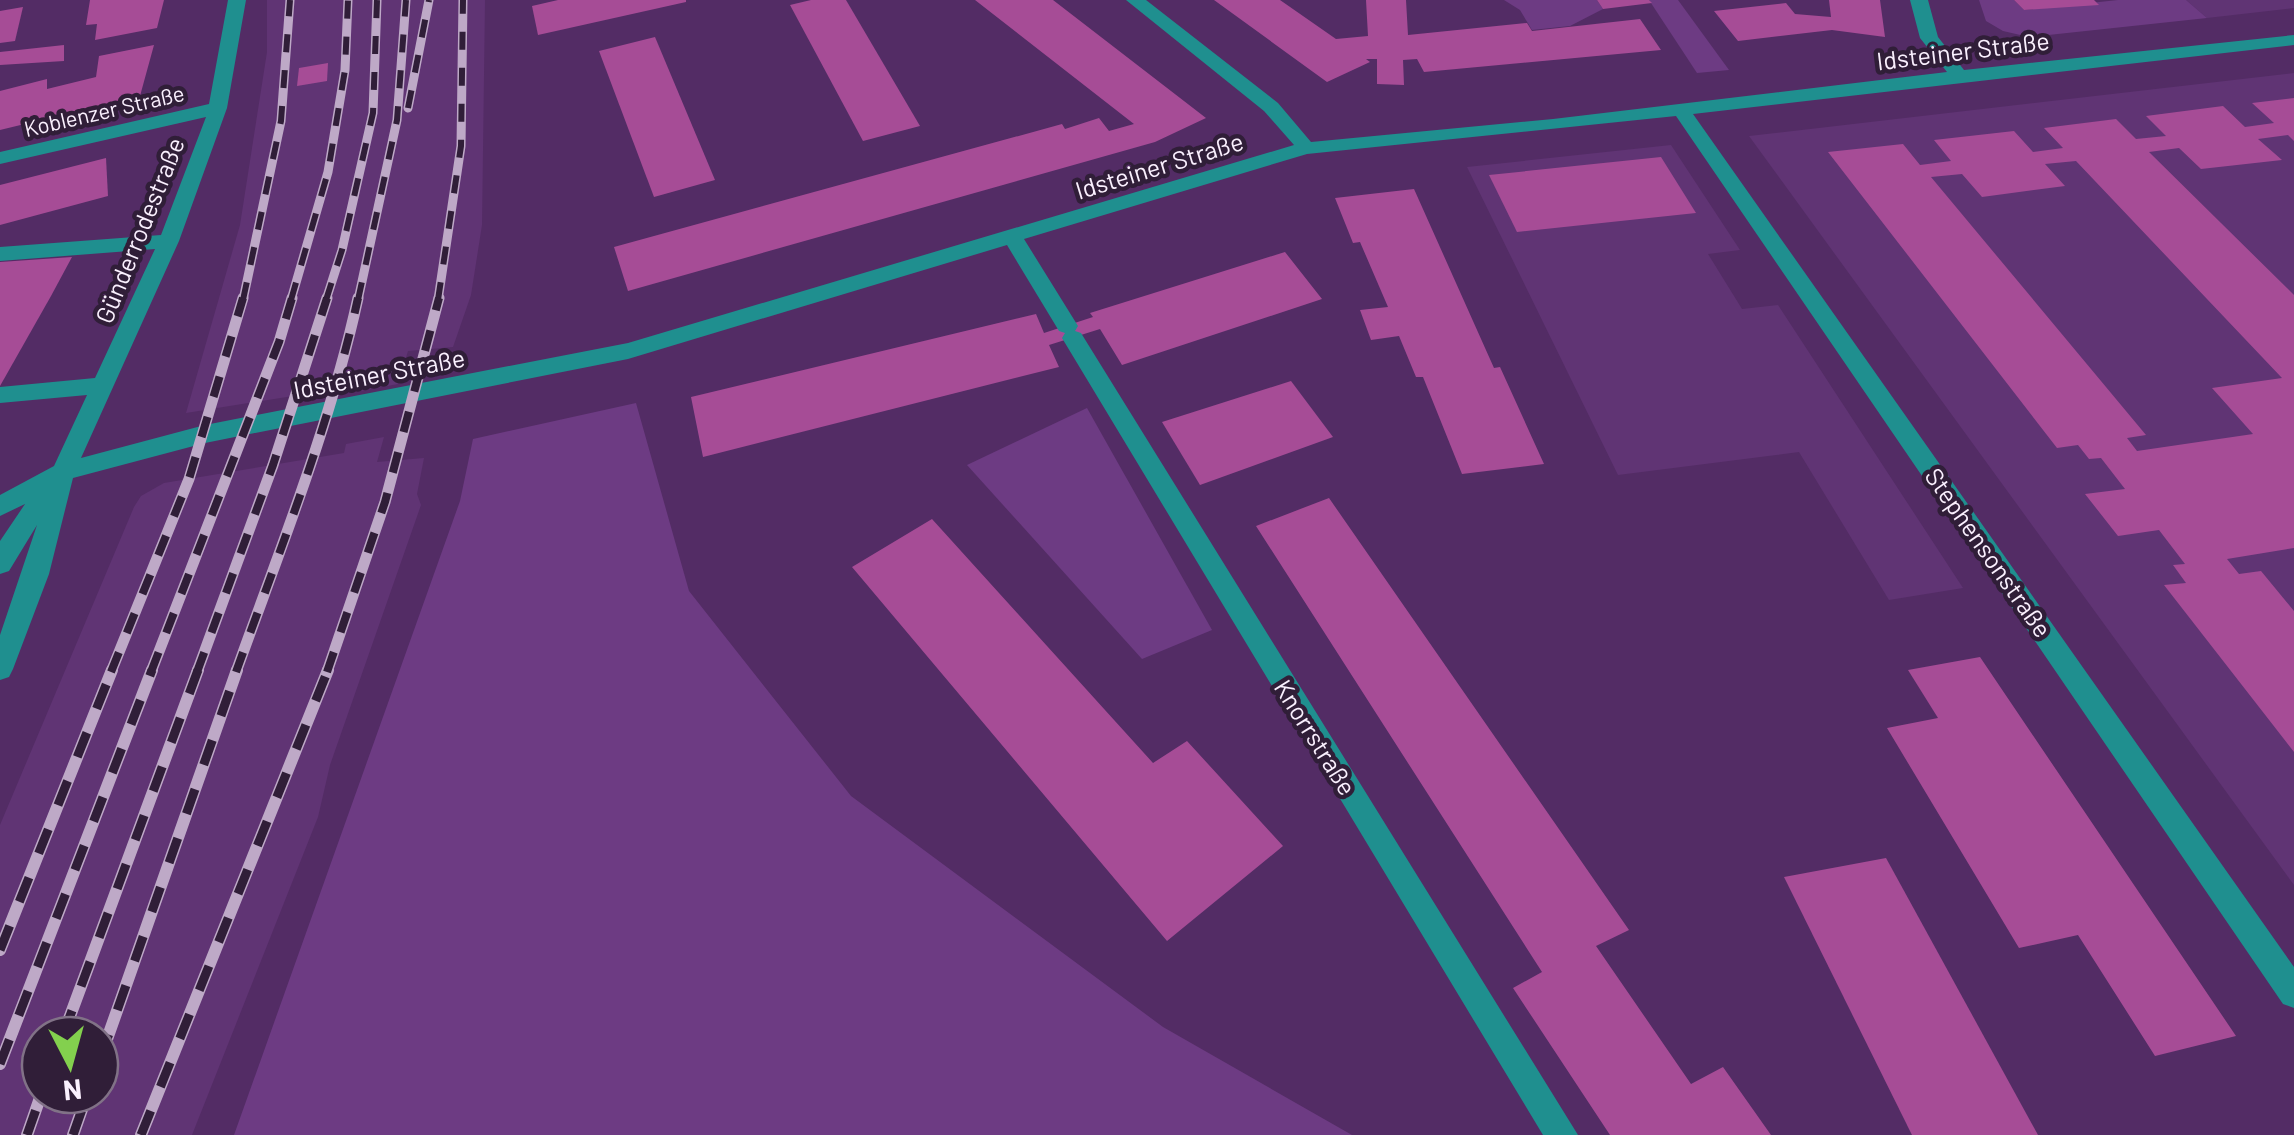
<svg xmlns="http://www.w3.org/2000/svg" width="2294" height="1135" font-family="Barlow,sans-serif">
  <style>
    .built { fill: #603474; fill-rule: evenodd }
    .green { fill: #6d3b83 }
    .building { fill: #a64c96; fill-rule: evenodd }
    .lines { fill: none; stroke-linecap: round; stroke-linejoin: round }
    .minor { fill: #1f8f8f; fill-rule: evenodd }
    .rail-far2-casing { stroke: #bea9c7; stroke-width: 9 }
    .rail-far1-casing { stroke: #bea9c7; stroke-width: 11 }
    .rail-casing { stroke: #bea9c7; stroke-width: 12 }
    .rail-far2 { stroke: #301e38; stroke-width: 6; stroke-dasharray: 18; stroke-linecap: butt }
    .rail-far1 { stroke: #301e38; stroke-width: 8; stroke-dasharray: 21; stroke-linecap: butt }
    .rail { stroke: #301e38; stroke-width: 9; stroke-dasharray: 26; stroke-linecap: butt }
    .labels { text-anchor: middle; dominant-baseline: central; stroke-width: 9; stroke-linejoin: round; paint-order: stroke }
    .far-street-label { font-size: 22px; fill: #faf0fe; stroke: #301e38 }
    .street-label { font-size: 25px; fill: #faf0fe; stroke: #301e38 }
  </style>
  <rect width="100%" height="100%" fill="#532c65"/>
  <g class="built">
    <polygon points="267,0 485,0 482,225 471,295 453,347 408,351 398,384 355,392 355,386 186,413 240,225 267,52"/>
    <polygon points="2186,0 2294,0 2294,8 2207,18"/>
    <polygon points="2294,73 2294,885 1749,136"/>
    <polygon points="1671,145 1740,250 1708,254 1742,309 1778,305 1963,588 1889,600 1799,452 1618,475 1467,167"/>
    <path d="M 384,437 L 377,462 L 424,458 L 417,494 L 421,505 L 330,765 L 318,817 L 192,1135 L 0,1135 L 0,825 L 134,507 L 141,496 L 164,483 L 344,453 L 346,444 ZM 40,1035 L 100,1035 L 100,1095 L 40,1095 Z"/>
  </g>
  <g class="green">
    <polygon points="1504,0 1597,0 1603,9 1570,26 1532,30 1520,10"/>
    <polygon points="1649,0 1678,0 1729,70 1697,73"/>
    <polygon points="1979,0 2014,0 2024,10 2118,0 2186,0 2207,18 2029,37 2003,31 1986,21"/>
    <polygon points="636,403 689,591 851,796 1163,1027 1352,1135 234,1135 460,501 473,439"/>
    <polygon points="1087,408 1212,630 1142,659 967,465"/>
  </g>
  <g class="building">
    <polygon points="90,0 164,0 157,28 95,40 97,24 86,25"/>
    <polygon points="558,0 686,0 686,2 538,35 532,6"/>
    <polygon points="811,0 846,0 920,126 863,141 790,5"/>
    <polygon points="975,0 1053,0 1206,118 1155,142 628,291 614,247 1062,124 1065,129 1099,118 1109,131 1134,124"/>
    <polygon points="1214,0 1280,0 1336,39 1368,36 1366,0 1406,0 1408,35 1527,23 1532,31 1640,19 1661,50 1424,72 1417,59 1403,60 1404,85 1377,84 1377,59 1366,59 1370,62 1327,82"/>
    <polygon points="1597,0 1649,0 1652,3 1603,9"/>
    <polygon points="1829,0 1880,0 1885,37 1832,30 1738,41 1714,11 1786,3 1795,14 1831,17"/>
    <polygon points="2014,0 2094,0 2099,5 2024,10"/>
    <polygon points="23,7 15,41 0,43 0,11"/>
    <polygon points="655,37 715,180 654,197 599,51"/>
    <polygon points="64,45 64,61 0,65 0,52"/>
    <polygon points="154,45 140,96 0,130 0,91 47,79 47,89 96,77 99,56"/>
    <polygon points="328,63 327,81 297,86 299,68"/>
    <path d="M 2294,98 L 2294,141 L 2288,135 L 2258,139 L 2282,160 L 2201,169 L 2179,148 L 2149,152 L 2294,295 L 2294,548 L 2227,559 L 2239,574 L 2261,571 L 2294,611 L 2294,752 L 2164,585 L 2186,583 L 2173,565 L 2185,564 L 2159,530 L 2118,536 L 2085,494 L 2125,489 L 2101,458 L 2089,459 L 2078,445 L 2057,448 L 1828,152 L 1903,144 L 1920,165 L 1951,161 L 1934,140 L 2014,131 L 2033,152 L 2063,148 L 2044,128 L 2116,119 L 2136,139 L 2166,136 L 2146,116 L 2223,106 L 2245,127 L 2274,123 L 2252,103 ZM 2076,161 L 2282,378 L 2212,388 L 2253,434 L 2137,451 L 2127,438 L 2146,435 L 1931,177 L 1962,174 L 1982,197 L 2065,186 L 2045,164 Z"/>
    <polygon points="1661,157 1696,213 1517,232 1489,175"/>
    <polygon points="106,158 108,196 0,225 0,185"/>
    <polygon points="1414,189 1494,368 1500,367 1544,464 1462,474 1423,377 1416,377 1399,336 1371,340 1360,310 1388,307 1360,242 1353,243 1335,198"/>
    <polygon points="1285,252 1322,299 1122,365 1100,329 1049,345 1059,367 703,457 691,397 1036,314 1044,333 1093,317 1090,313"/>
    <polygon points="72,257 51,296 0,386 0,262"/>
    <polygon points="1291,381 1333,437 1200,485 1162,422"/>
    <polygon points="1329,498 1629,930 1596,946 1691,1084 1723,1067 1771,1135 1610,1135 1513,988 1542,972 1256,526"/>
    <polygon points="932,519 1153,763 1187,741 1283,846 1167,941 852,567"/>
    <polygon points="1980,657 2236,1036 2155,1056 2078,935 2019,948 1887,728 1938,718 1908,670"/>
    <polygon points="1886,858 2038,1135 1912,1135 1784,877"/>
  </g>
  <g class="lines">
    <polygon class="minor" points="228,0 246,0 227,108 179,241 81,458 205,425 628,343 1294,145 1264,111 1126,0 1146,0 1278,103 1311,142 1553,119 1947,72 1920,38 1910,0 1928,0 1938,37 1964,70 2294,35 2294,45 1693,114 2294,967 2294,1008 2283,1004 1676,116 1307,154 1024,239 1078,326 1075,331 1081,333 1578,1135 1543,1135 1065,343 1062,338 1065,333 1059,331 1007,245 628,359 205,443 73,478 49,574 13,669 9,677 0,680 0,635 37,525 9,571 0,574 0,541 25,504 0,516 0,495 54,466 87,395 0,403 0,387 95,378 155,249 0,261 0,247 161,235 206,117 0,164 0,152 209,104"/>
    <g class="rail-far2-casing">
      <g id="rail-far2">
        <polyline points="408,108 429,0"/>
        <polyline points="243,300 281,121 290,0"/>
        <polyline points="291,300 328,172 345,70 348,0"/>
        <polyline points="326,300 342,250 373,113 377,0"/>
        <polyline points="358,300 397,120 406,0"/>
        <polyline points="438,300 461,146 463,0"/>
      </g>
    </g>
    <g class="rail-far1-casing">
      <g id="rail-far1">
        <polyline points="111,672 189,479 243,298"/>
        <polyline points="151,672 279,342 292,298"/>
        <polyline points="197,672 273,465 327,298"/>
        <path d="M 236,672 C 280,549 330,426 358,298"/>
        <polyline points="327,672 385,502 439,298"/>
      </g>
    </g>
    <g class="rail-casing">
      <g id="rail">
        <polyline points="0,950 112,670"/>
        <polyline points="63,1035 198,670"/>
        <polyline points="100,1059 237,670"/>
        <polyline points="0,1064 152,670"/>
        <polyline points="27,1135 41,1095"/>
        <polyline points="73,1135 87,1095"/>
        <polyline points="141,1135 328,670"/>
      </g>
    </g>
    <use href="#rail-far2" class="rail-far2"/>
    <use href="#rail-far1" class="rail-far1"/>
    <use href="#rail" class="rail"/>
  </g>
  <g class="labels">
    <g class="far-street-label">
      <text transform="translate(104 110) rotate(-13)">Koblenzer Straße</text>
    </g>
    <g class="street-label">
      <text transform="translate(1963 50) rotate(-7)">Idsteiner Straße</text>
      <text transform="translate(1159 165) rotate(-17)">Idsteiner Straße</text>
      <text transform="translate(139 230) rotate(-68)">Günderrodestraße</text>
      <text transform="translate(379 373) rotate(-11)">Idsteiner Straße</text>
      <text transform="translate(1989 552) rotate(55)">Stephensonstraße</text>
      <text transform="translate(1316 737) rotate(58)">Knorrstraße</text>
    </g>
  </g>
  <g transform="translate(70 1065) rotate(174)"><circle r="48" fill="#301e38" stroke="#817287" stroke-width="2.5"/>
  <path d="M0-8L18 38L0 25L-18 38Z" fill="#83d04e"/>
  <text y="-15" font-size="28" font-weight="bold" text-anchor="middle" fill="#faf0fe">N</text>
  </g>
</svg>
